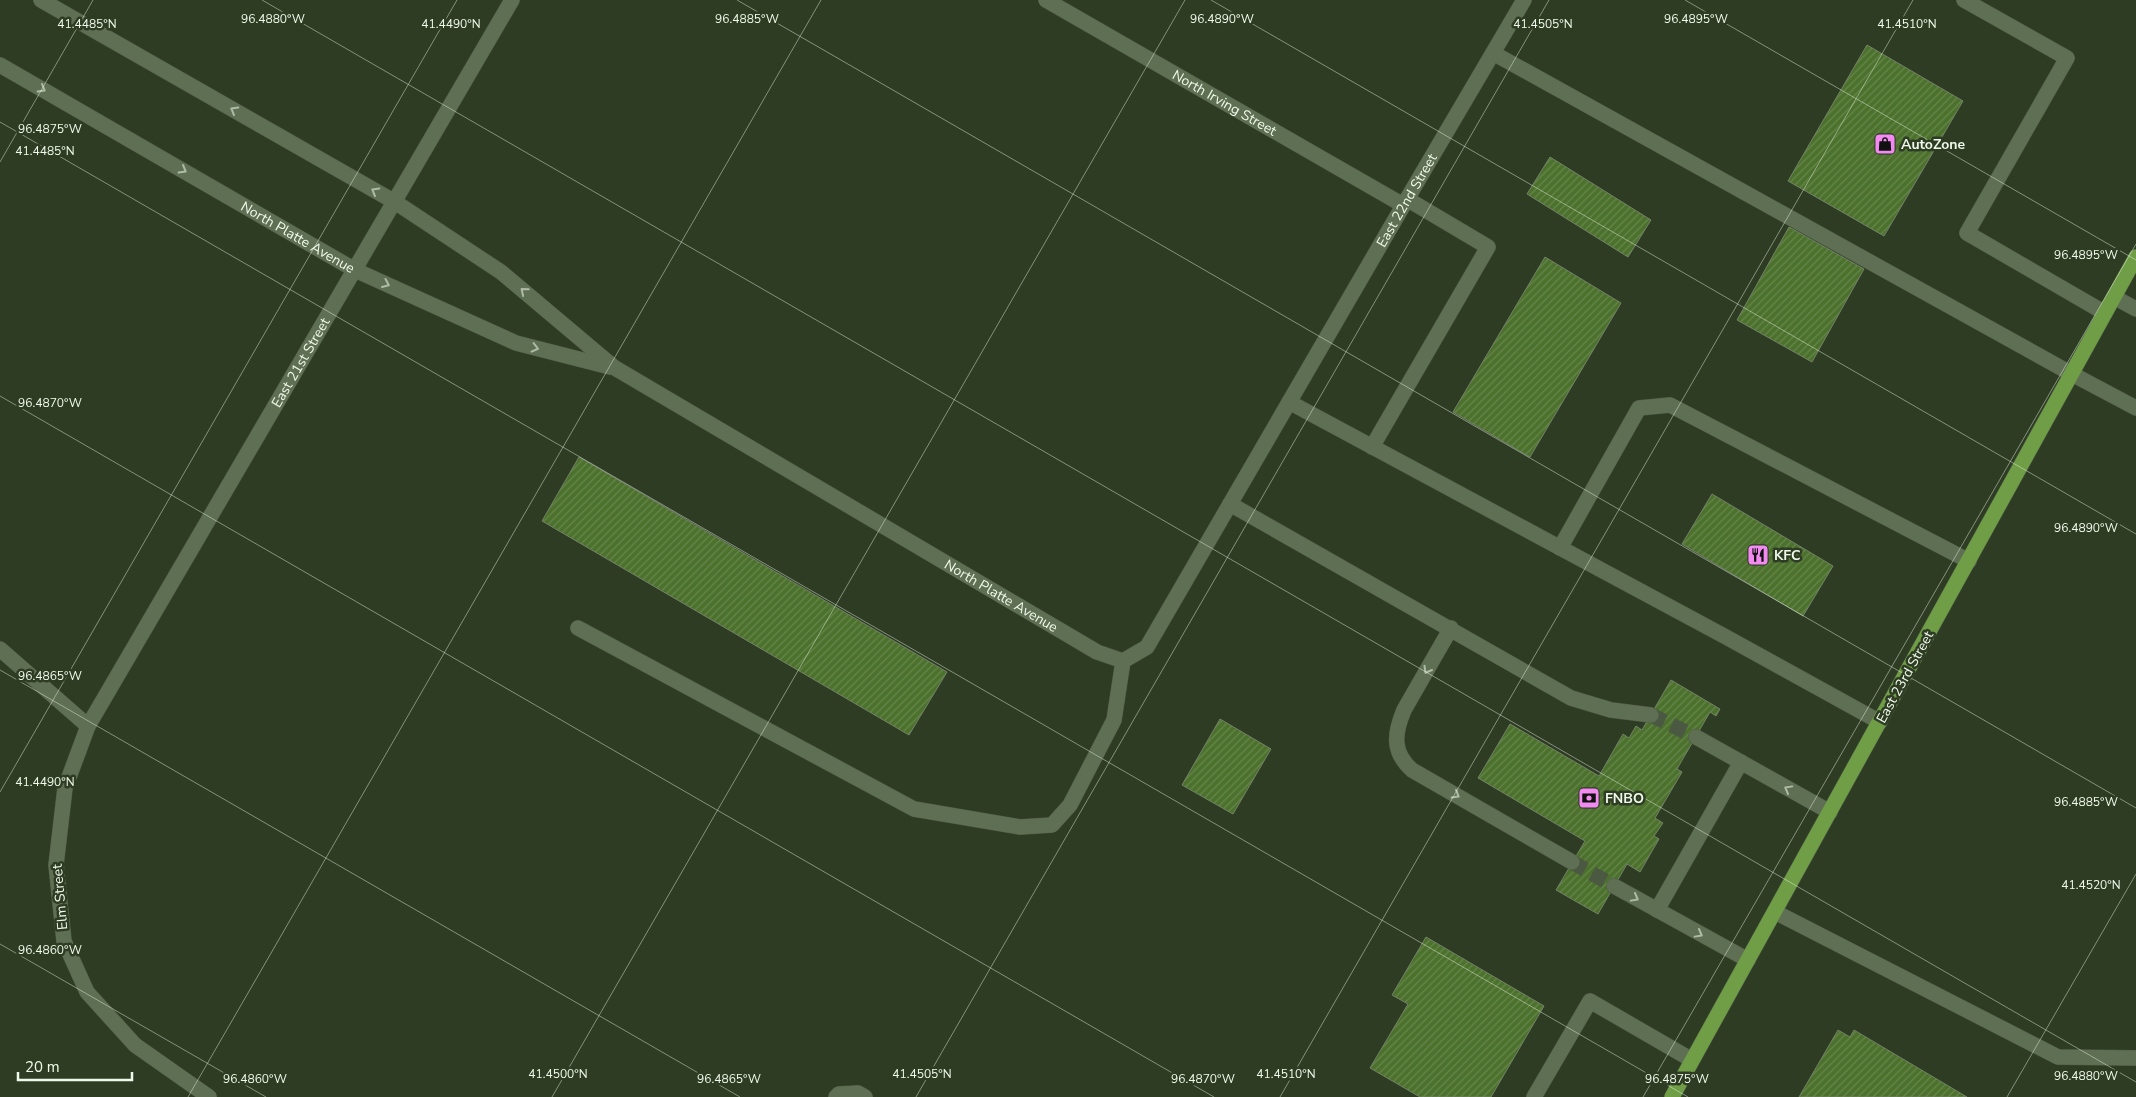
<svg xmlns="http://www.w3.org/2000/svg" width="2136" height="1097" font-family="'Nunito Sans',sans-serif">
  <style>
    .building { fill: url(#building-hatch); stroke: #728267 }
    .lines { fill: none; stroke-linecap: round; stroke-linejoin: round }
    .minor-tunnel { stroke: #4b5842; stroke-width: 15; stroke-dasharray: 15 8; stroke-linecap: butt }
    .minor-casing { stroke: #4e5b45; stroke-width: 16 }
    .major-casing { stroke: #4e5b45; stroke-width: 16 }
    .minor { stroke: #5f6f54; stroke-width: 15 }
    .major { stroke: #6f9e46; stroke-width: 15 }
    .oneway { stroke: #aebba6 }
    .ticks { fill: none; stroke: #eff9e9; stroke-width: 1; stroke-opacity: 0.45 }
    .labels { text-anchor: middle; dominant-baseline: central; stroke-width: 5; stroke-linejoin: round; paint-order: stroke }
    .street-label { font-size: 14px; fill: #eff9e9; stroke: #2e3c24 }
    .poi-label { font-size: 14px; font-weight: bold; fill: #eff9e9; stroke: #2e3c24; text-anchor: start }
    .ticks-label { font-size: 12px; text-anchor: middle; fill: #eff9e9; stroke: #2e3c24; stroke-width: 5; stroke-linejoin: round; paint-order: stroke }
  </style>
  <defs>
    <pattern id="building-hatch" width="6" height="6" patternUnits="userSpaceOnUse" patternTransform="scale(1.25)"><rect width="6" height="6" fill="#4c712d"/><path d="M-1 1l2-2M0 6l6-6M5 7l2-2" fill="none" stroke="#66864b"/></pattern>
  </defs>
  <rect width="100%" height="100%" fill="#2e3c24"/>
  <g class="building">
    <polygon points="1867,45 1963,101 1884,236 1788,181"/>
    <polygon points="1550,157 1651,220 1628,257 1527,194"/>
    <polygon points="1789,227 1864,269 1812,362 1737,320"/>
    <polygon points="1545,257 1621,303 1530,457 1453,412"/>
    <polygon points="579,457 947,672 909,735 542,521"/>
    <polygon points="1712,494 1833,566 1803,616 1682,544"/>
    <polygon points="1671,680 1720,709 1716,716 1710,712 1677,769 1682,772 1655,818 1663,823 1654,836 1659,839 1640,872 1627,864 1598,914 1556,890 1585,841 1478,778 1510,724 1599,776 1623,734 1629,738 1636,726 1642,730"/>
    <polygon points="1220,719 1271,749 1233,814 1182,785"/>
    <polygon points="1426,937 1544,1006 1491,1097 1420,1097 1370,1068 1408,1004 1392,995"/>
    <polygon points="1838,1030 1850,1037 1854,1030 1967,1097 1799,1097"/>
  </g>
  <g class="lines">
    <g class="minor-tunnel">
      <polyline points="1651,715 1696,737"/>
      <polyline points="1572,862 1614,886"/>
    </g>
    <g class="minor-casing">
      <g id="minor">
        <path id="s1" d="M 41,0 L 395,202 L 501,272 L 615,368 L 1097,652 L 1123,661 L 1147,647 L 1407,199 L 1524,0"/>
        <path id="s2" d="M 1046,0 L 1403,205"/>
        <polyline points="1964,0 2067,58 1967,233 2105,313"/>
        <polyline points="1493,53 2072,374 2136,408"/>
        <path id="s3" d="M 0,65 L 355,270 L 516,343 L 610,367"/>
        <polyline points="2114,297 2136,309"/>
        <polyline points="1289,402 1726,637 1880,722"/>
        <polyline points="1372,447 1488,247 1407,199"/>
        <polyline points="1230,504 1571,698 1611,710 1651,715"/>
        <polyline points="1560,548 1639,408 1670,405 1969,561"/>
        <polyline points="578,628 914,809 1020,827 1052,825 1070,805 1114,720 1123,661"/>
        <path d="M 1451,628 L 1404,710 C 1394,734 1392,752 1412,770 L 1572,862"/>
        <polyline points="0,649 88,726"/>
        <polyline points="1696,737 1830,812"/>
        <polyline points="1614,886 1748,960"/>
        <polyline points="1657,910 1741,762"/>
        <polyline points="1775,912 2058,1057 2136,1058"/>
        <path id="s4" d="M 209,1097 L 135,1045 L 87,992 L 64,941 L 56,865 L 65,788 L 88,726 L 512,0"/>
        <polyline points="836,1097 839,1094 858,1093 865,1097"/>
        <polyline points="1534,1097 1590,1001 1692,1060"/>
      </g>
    </g>
    <g class="major-casing">
      <polyline id="major" points="1672,1097 2136,257"/>
    </g>
    <use href="#minor" class="minor"/>
    <use href="#major" class="major"/>
  </g>
  <defs><path id="oneway-chevron" d="M-2-3.5L2.5 0L-2 3.5" fill="none" stroke-width="1.6" stroke-linecap="round" stroke-linejoin="round" transform="scale(1.25)"/></defs>
  <g class="oneway">
    <use href="#oneway-chevron" transform="translate(42 89) rotate(30)"/>
    <use href="#oneway-chevron" transform="translate(234 110) rotate(-150)"/>
    <use href="#oneway-chevron" transform="translate(183 170) rotate(30)"/>
    <use href="#oneway-chevron" transform="translate(375 191) rotate(-150)"/>
    <use href="#oneway-chevron" transform="translate(386 284) rotate(24)"/>
    <use href="#oneway-chevron" transform="translate(524 291) rotate(-140)"/>
    <use href="#oneway-chevron" transform="translate(535 348) rotate(14)"/>
    <use href="#oneway-chevron" transform="translate(1427 670) rotate(120)"/>
    <use href="#oneway-chevron" transform="translate(1788 789) rotate(-151)"/>
    <use href="#oneway-chevron" transform="translate(1456 795) rotate(30)"/>
    <use href="#oneway-chevron" transform="translate(1635 898) rotate(29)"/>
    <use href="#oneway-chevron" transform="translate(1699 934) rotate(29)"/>
  </g>
  <path class="ticks" d="M 262,0 L 2136,1082M 737,0 L 2136,808M 1211,0 L 2136,534M 1685,0 L 2136,260M 0,122 L 1688,1097M 0,162 L 93,0M 0,396 L 1214,1097M 0,670 L 740,1097M 0,792 L 457,0M 0,944 L 266,1097M 188,1097 L 821,0M 552,1097 L 1185,0M 916,1097 L 1549,0M 1280,1097 L 1913,0M 1643,1097 L 2136,244M 2007,1097 L 2136,874"/>
  <defs>
    <g id="shop-square" transform="scale(1.125)"><rect x="-9" y="-9" width="18" height="18" rx="4" fill="#f38af2" stroke="#2e3c24"/><path d="M-5-2.5h2.3a2.7 3.5 0 0 1 5.4 0H5L5.5 6h-11ZM-1.5-2.5h3a1.5 2.3 0 0 0-3 0Z" fill="#111"/></g>
    <g id="restaurant-square" transform="scale(1.125)"><rect x="-9" y="-9" width="18" height="18" rx="4" fill="#f38af2" stroke="#2e3c24"/><path d="M-5-6h1v4h1v-4h1v4h1v-4h1v5L-1.5 .5V6h-2V.5L-5-1ZM5-6V6H3V1.5H1.5Q1.5-4 5-6Z" fill="#111"/></g>
    <g id="bank-square" transform="scale(1.125)"><rect x="-9" y="-9" width="18" height="18" rx="4" fill="#f38af2" stroke="#2e3c24"/><path d="M-6-4H6V4H-6ZM0-2.3a2.3 2.3 0 1 0 0 4.6a2.3 2.3 0 1 0 0-4.6Z" fill="#111"/></g>
  </defs>
  <g fill-rule="evenodd">
    <use href="#shop-square" x="1885" y="144"/>
    <use href="#restaurant-square" x="1758" y="555"/>
    <use href="#bank-square" x="1589" y="798"/>
  </g>
  <g class="labels">
    <g class="street-label">
      <text stroke="none"><textPath href="#s2" startOffset="206">North Irving Street</textPath></text>
      <text stroke="none"><textPath href="#s1" startOffset="1815">East 22nd Street</textPath></text>
      <text stroke="none"><textPath href="#s3" startOffset="344">North Platte Avenue</textPath></text>
      <text stroke="none"><textPath href="#s4" startOffset="859">East 21st Street</textPath></text>
      <text stroke="none"><textPath href="#s1" startOffset="1132">North Platte Avenue</textPath></text>
      <text transform="translate(1905 677) rotate(-61)">East 23rd Street</text>
      <text transform="translate(60 897) rotate(-95)">Elm Street</text>
    </g>
    <g class="poi-label">
      <text x="1901" y="144">AutoZone</text>
      <text x="1774" y="555">KFC</text>
      <text x="1605" y="798">FNBO</text>
    </g>
  </g>
  <g class="ticks-label">
    <text x="273" y="23">96.4880°W</text>
    <text x="747" y="23">96.4885°W</text>
    <text x="1222" y="23">96.4890°W</text>
    <text x="1696" y="23">96.4895°W</text>
    <text x="87" y="28">41.4485°N</text>
    <text x="451" y="28">41.4490°N</text>
    <text x="1543" y="28">41.4505°N</text>
    <text x="1907" y="28">41.4510°N</text>
    <text x="50" y="133">96.4875°W</text>
    <text x="45" y="155">41.4485°N</text>
    <text x="2086" y="259">96.4895°W</text>
    <text x="50" y="407">96.4870°W</text>
    <text x="2086" y="532">96.4890°W</text>
    <text x="50" y="680">96.4865°W</text>
    <text x="45" y="786">41.4490°N</text>
    <text x="2086" y="806">96.4885°W</text>
    <text x="2091" y="889">41.4520°N</text>
    <text x="50" y="954">96.4860°W</text>
    <text x="558" y="1078">41.4500°N</text>
    <text x="922" y="1078">41.4505°N</text>
    <text x="1286" y="1078">41.4510°N</text>
    <text x="2086" y="1080">96.4880°W</text>
    <text x="255" y="1083">96.4860°W</text>
    <text x="729" y="1083">96.4865°W</text>
    <text x="1203" y="1083">96.4870°W</text>
    <text x="1677" y="1083">96.4875°W</text>
  </g>
  <path d="M18 1072v8h114v-8" fill="none" stroke="#eff9e9" stroke-width="2.5"/>
  <text x="25" y="1072" font-size="15" fill="#eff9e9" stroke="#2e3c24" stroke-width="4" paint-order="stroke">20 m</text>
</svg>
